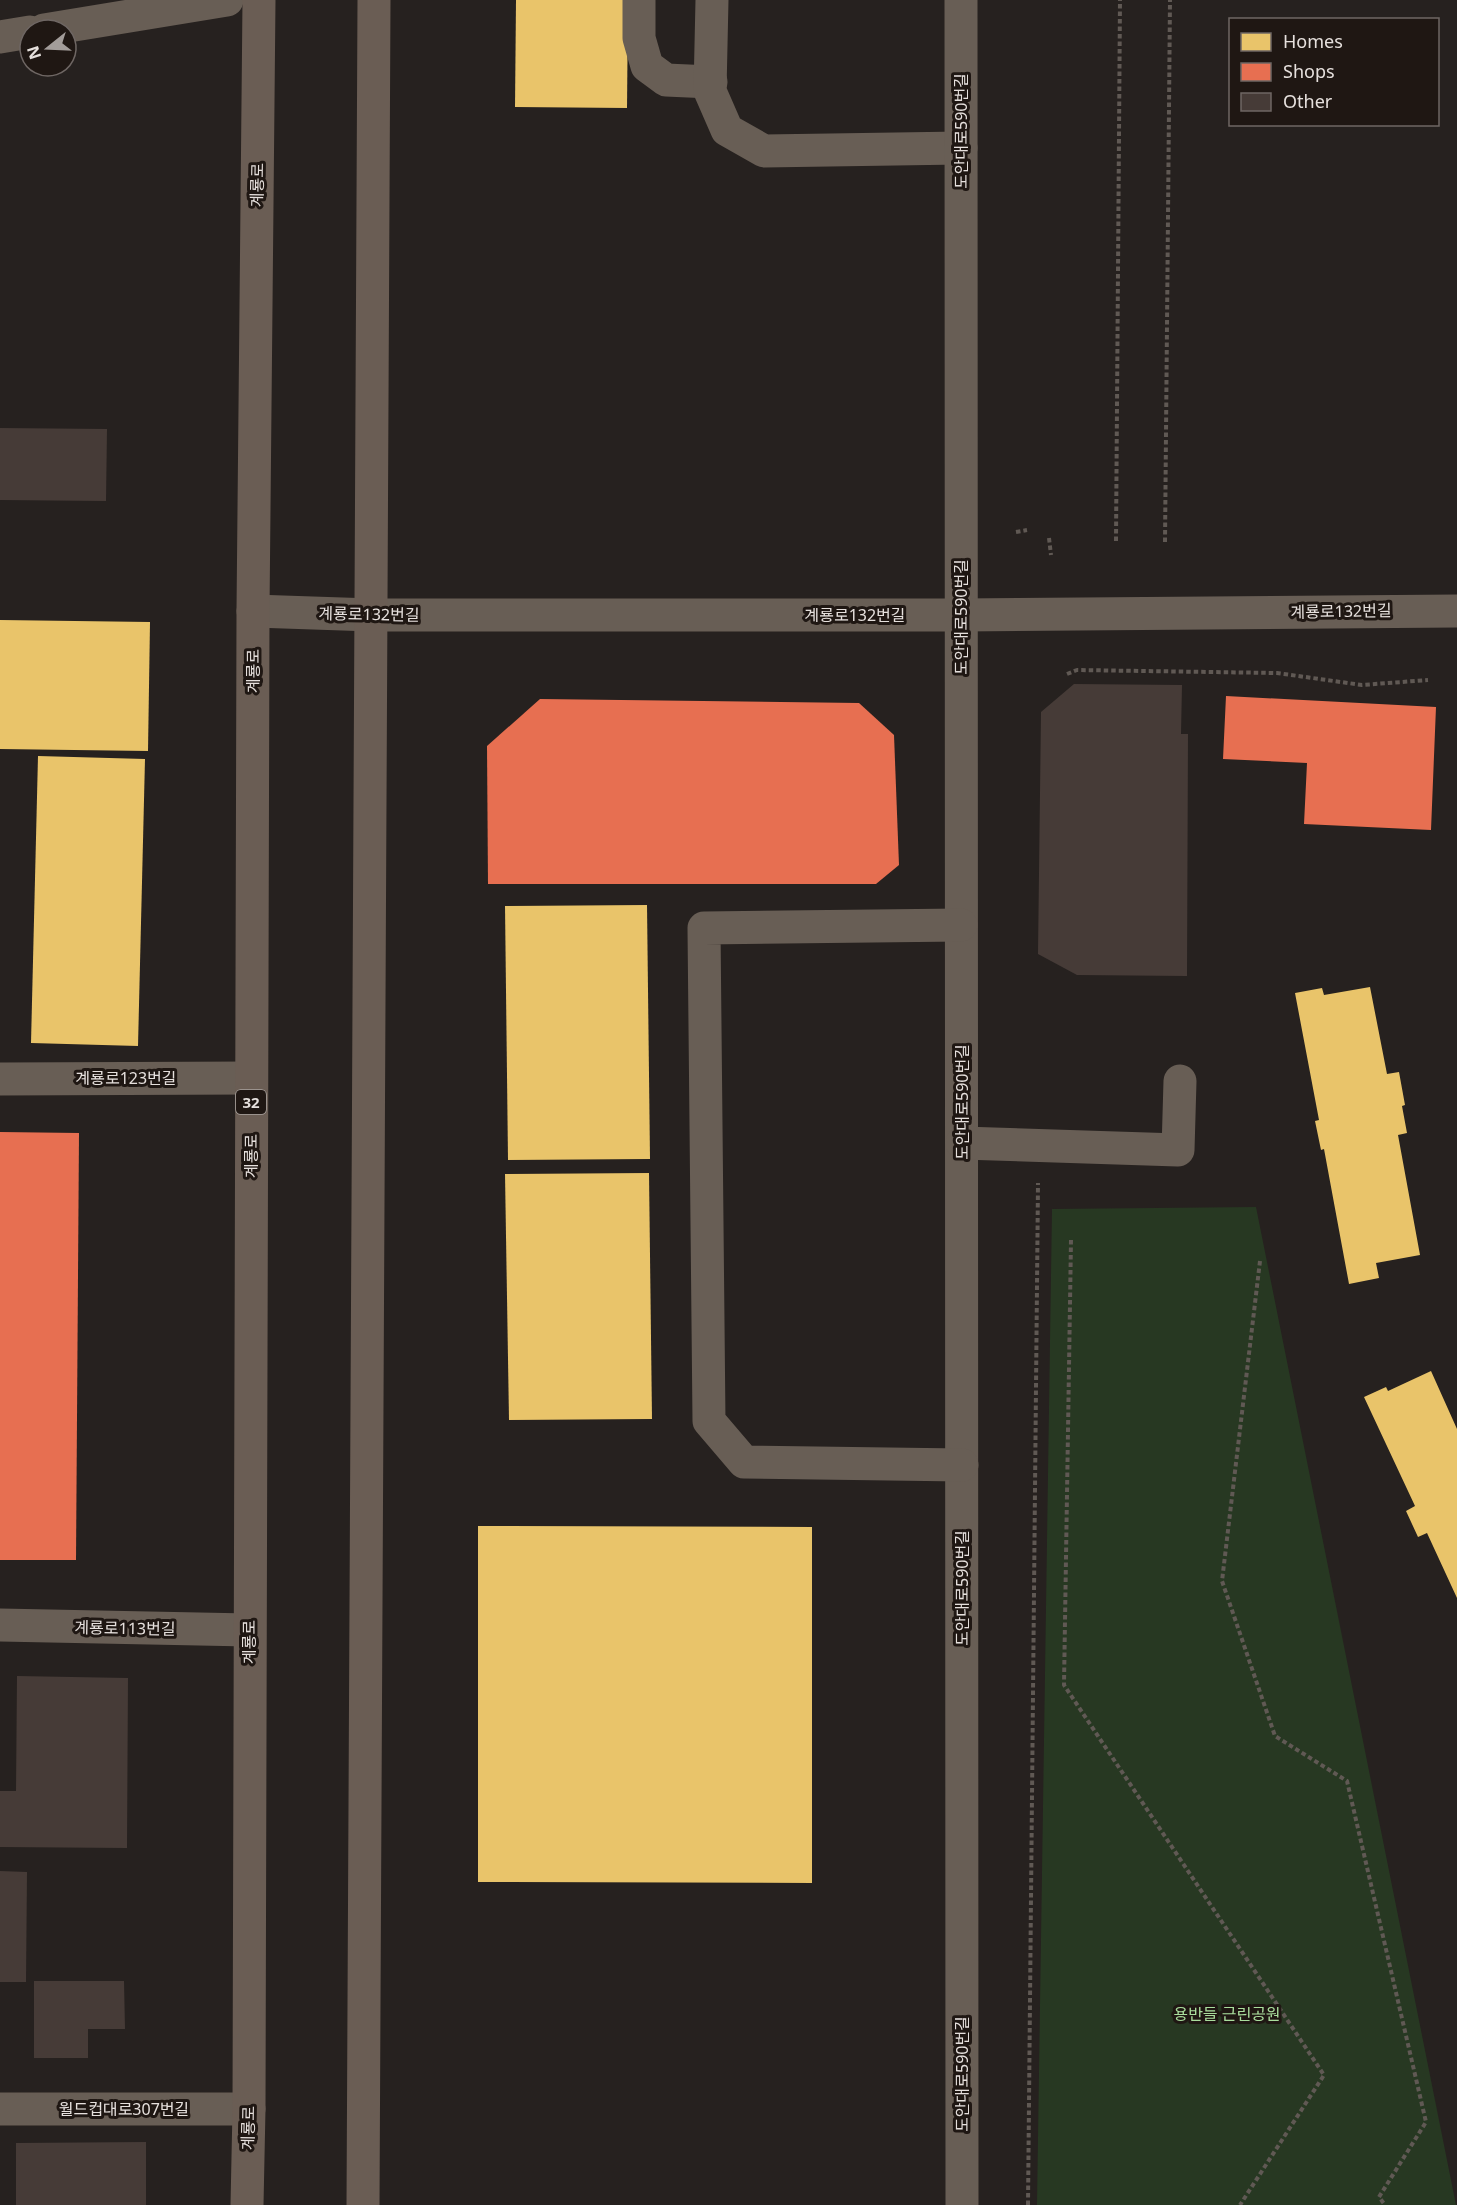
<svg xmlns="http://www.w3.org/2000/svg" width="1457" height="2205" font-family="'Noto Sans','Noto Sans KR',sans-serif">
  <style>
    .green { fill: #273822 }
    .homes { fill: #e9c46a }
    .shops { fill: #e76f51 }
    .building { fill: #463b37 }
    .lines { fill: none; stroke-linecap: round; stroke-linejoin: round }
    .path { stroke: #605954; stroke-width: 4; stroke-dasharray: 4.5 3; stroke-linecap: butt }
    .minor { stroke: #685e55; stroke-width: 33 }
    .major { stroke: #6a5d54; stroke-width: 33 }
    .labels { text-anchor: middle; dominant-baseline: central; stroke-width: 6; stroke-linejoin: round; paint-order: stroke }
    .shield { fill: #1f1713; stroke: #aaa4a0; stroke-width: 1.5 }
    .shield-label { font-size: 15px; font-weight: bold; fill: #e6e0dd }
    .street-label { font-size: 16px; fill: #e6e0dd; stroke: #1f1713 }
    .park-label { font-size: 16px; fill: #aade9d; stroke: #1f1713 }
  </style>
  <rect width="100%" height="100%" fill="#26211f"/>
  <polygon class="green" points="1256,1207 1456,2205 1037,2205 1052,1209"/>
  <g class="homes">
    <polygon points="516,0 628,0 627,108 515,107"/>
    <polygon points="0,620 150,622 148,751 0,749"/>
    <polygon points="38,756 145,759 138,1046 31,1043"/>
    <polygon points="647,905 650,1159 508,1160 505,906"/>
    <polygon points="1370,987 1387,1074 1399,1072 1405,1105 1402,1106 1407,1133 1398,1135 1420,1255 1376,1263 1379,1278 1349,1284 1324,1149 1321,1150 1315,1121 1319,1120 1295,993 1322,988 1324,995"/>
    <polygon points="649,1173 652,1419 509,1420 505,1174"/>
    <polygon points="1431,1371 1457,1429 1457,1598 1427,1533 1418,1537 1406,1511 1415,1506 1364,1397 1386,1387 1388,1391"/>
    <polygon points="478,1526 812,1527 812,1883 478,1882"/>
  </g>
  <g class="shops">
    <polygon points="1226,696 1436,707 1431,830 1304,824 1307,763 1223,759"/>
    <polygon points="540,699 859,703 894,735 899,865 876,884 488,884 487,746"/>
    <polygon points="0,1132 79,1133 76,1560 0,1560"/>
  </g>
  <g class="building">
    <polygon points="0,428 107,429 106,501 0,500"/>
    <polygon points="1074,684 1182,685 1181,734 1188,734 1187,976 1077,975 1038,954 1041,712"/>
    <polygon points="17,1676 128,1678 127,1848 0,1847 0,1791 16,1791"/>
    <polygon points="0,1871 27,1872 26,1982 0,1982"/>
    <polygon points="34,1981 124,1981 125,2029 88,2029 88,2058 34,2058"/>
    <polygon points="146,2142 146,2205 16,2205 16,2143"/>
  </g>
  <g class="lines">
    <g class="path">
      <polyline points="1016,532 1027,530"/>
      <polyline points="1049,538 1051,555"/>
      <polyline points="1116,541 1120,0"/>
      <polyline points="1165,542 1170,0"/>
      <polyline points="1067,674 1077,670 1277,673 1362,685 1428,680"/>
      <polyline points="1071,1240 1064,1685 1324,2075 1240,2205"/>
      <polyline points="1260,1261 1222,1581 1275,1736 1347,1781 1426,2122 1379,2197 1385,2205"/>
      <polyline points="1028,2205 1038,1183"/>
    </g>
    <g class="minor">
      <polyline points="639,0 639,38 647,66 666,80 711,82"/>
      <polyline points="712,0 710,91 727,130 764,151 961,148"/>
      <polyline points="961,0 962,2205"/>
      <polyline points="44,30 227,0"/>
      <polyline points="0,37 30,32"/>
      <polyline points="253,611 372,615 961,615 1457,611"/>
      <polyline points="961,925 704,928 709,1421 744,1462 962,1465"/>
      <polyline points="0,1079 251,1078"/>
      <polyline points="962,1143 1178,1150 1180,1081"/>
      <polyline points="0,1625 249,1630"/>
      <polyline points="0,2109 249,2109"/>
    </g>
    <g class="major">
      <polyline points="247,2205 249,2109 253,611 259,0"/>
      <polyline points="363,2205 374,0"/>
    </g>
  </g>
  <g class="labels">
    <rect class="shield" x="236" y="1090" width="30" height="24" rx="4.5"/>
    <g class="shield-label">
      <text x="251" y="1102">32</text>
    </g>
    <g class="street-label">
      <text transform="translate(961 131) rotate(-90)">도안대로590번길</text>
      <text transform="translate(257 185) rotate(-89)">계룡로</text>
      <text transform="translate(1341 611) rotate(-1)">계룡로132번길</text>
      <text transform="translate(369 614) rotate(1)">계룡로132번길</text>
      <text x="855" y="615">계룡로132번길</text>
      <text transform="translate(961 617) rotate(-90)">도안대로590번길</text>
      <text transform="translate(253 671) rotate(-90)">계룡로</text>
      <text x="126" y="1078">계룡로123번길</text>
      <text transform="translate(962 1102) rotate(-90)">도안대로590번길</text>
      <text transform="translate(251 1156) rotate(-90)">계룡로</text>
      <text transform="translate(962 1588) rotate(-90)">도안대로590번길</text>
      <text transform="translate(125 1628) rotate(1)">계룡로113번길</text>
      <text transform="translate(249 1642) rotate(-90)">계룡로</text>
      <text transform="translate(962 2074) rotate(-90)">도안대로590번길</text>
      <text x="124" y="2109">월드컵대로307번길</text>
      <text transform="translate(248 2128) rotate(-89)">계룡로</text>
    </g>
    <g class="park-label">
      <text x="1227" y="2014">용반들 근린공원</text>
    </g>
  </g>
  <rect x="1229" y="18" width="210" height="108" fill="#1f1713" stroke="#6f6764" stroke-width="1.5"/>
  <rect x="1241" y="33" width="30" height="18" fill="#e9c46a" stroke="#6f6764" stroke-width="1.5"/>
  <text x="1283" y="48" font-size="18" fill="#e6e0dd">Homes</text>
  <rect x="1241" y="63" width="30" height="18" fill="#e76f51" stroke="#6f6764" stroke-width="1.5"/>
  <text x="1283" y="78" font-size="18" fill="#e6e0dd">Shops</text>
  <rect x="1241" y="93" width="30" height="18" fill="#463b37" stroke="#6f6764" stroke-width="1.5"/>
  <text x="1283" y="108" font-size="18" fill="#e6e0dd">Other</text>
  <g transform="translate(48 48) rotate(252)"><circle r="28" fill="#1f1713" stroke="#6f6764" stroke-width="1.5"/>
  <path d="M0-4.5L10 22L0 15L-10 22Z" fill="#a39d9a"/>
  <text y="-9" font-size="16" font-weight="bold" text-anchor="middle" fill="#e6e0dd">N</text>
  </g>
</svg>
